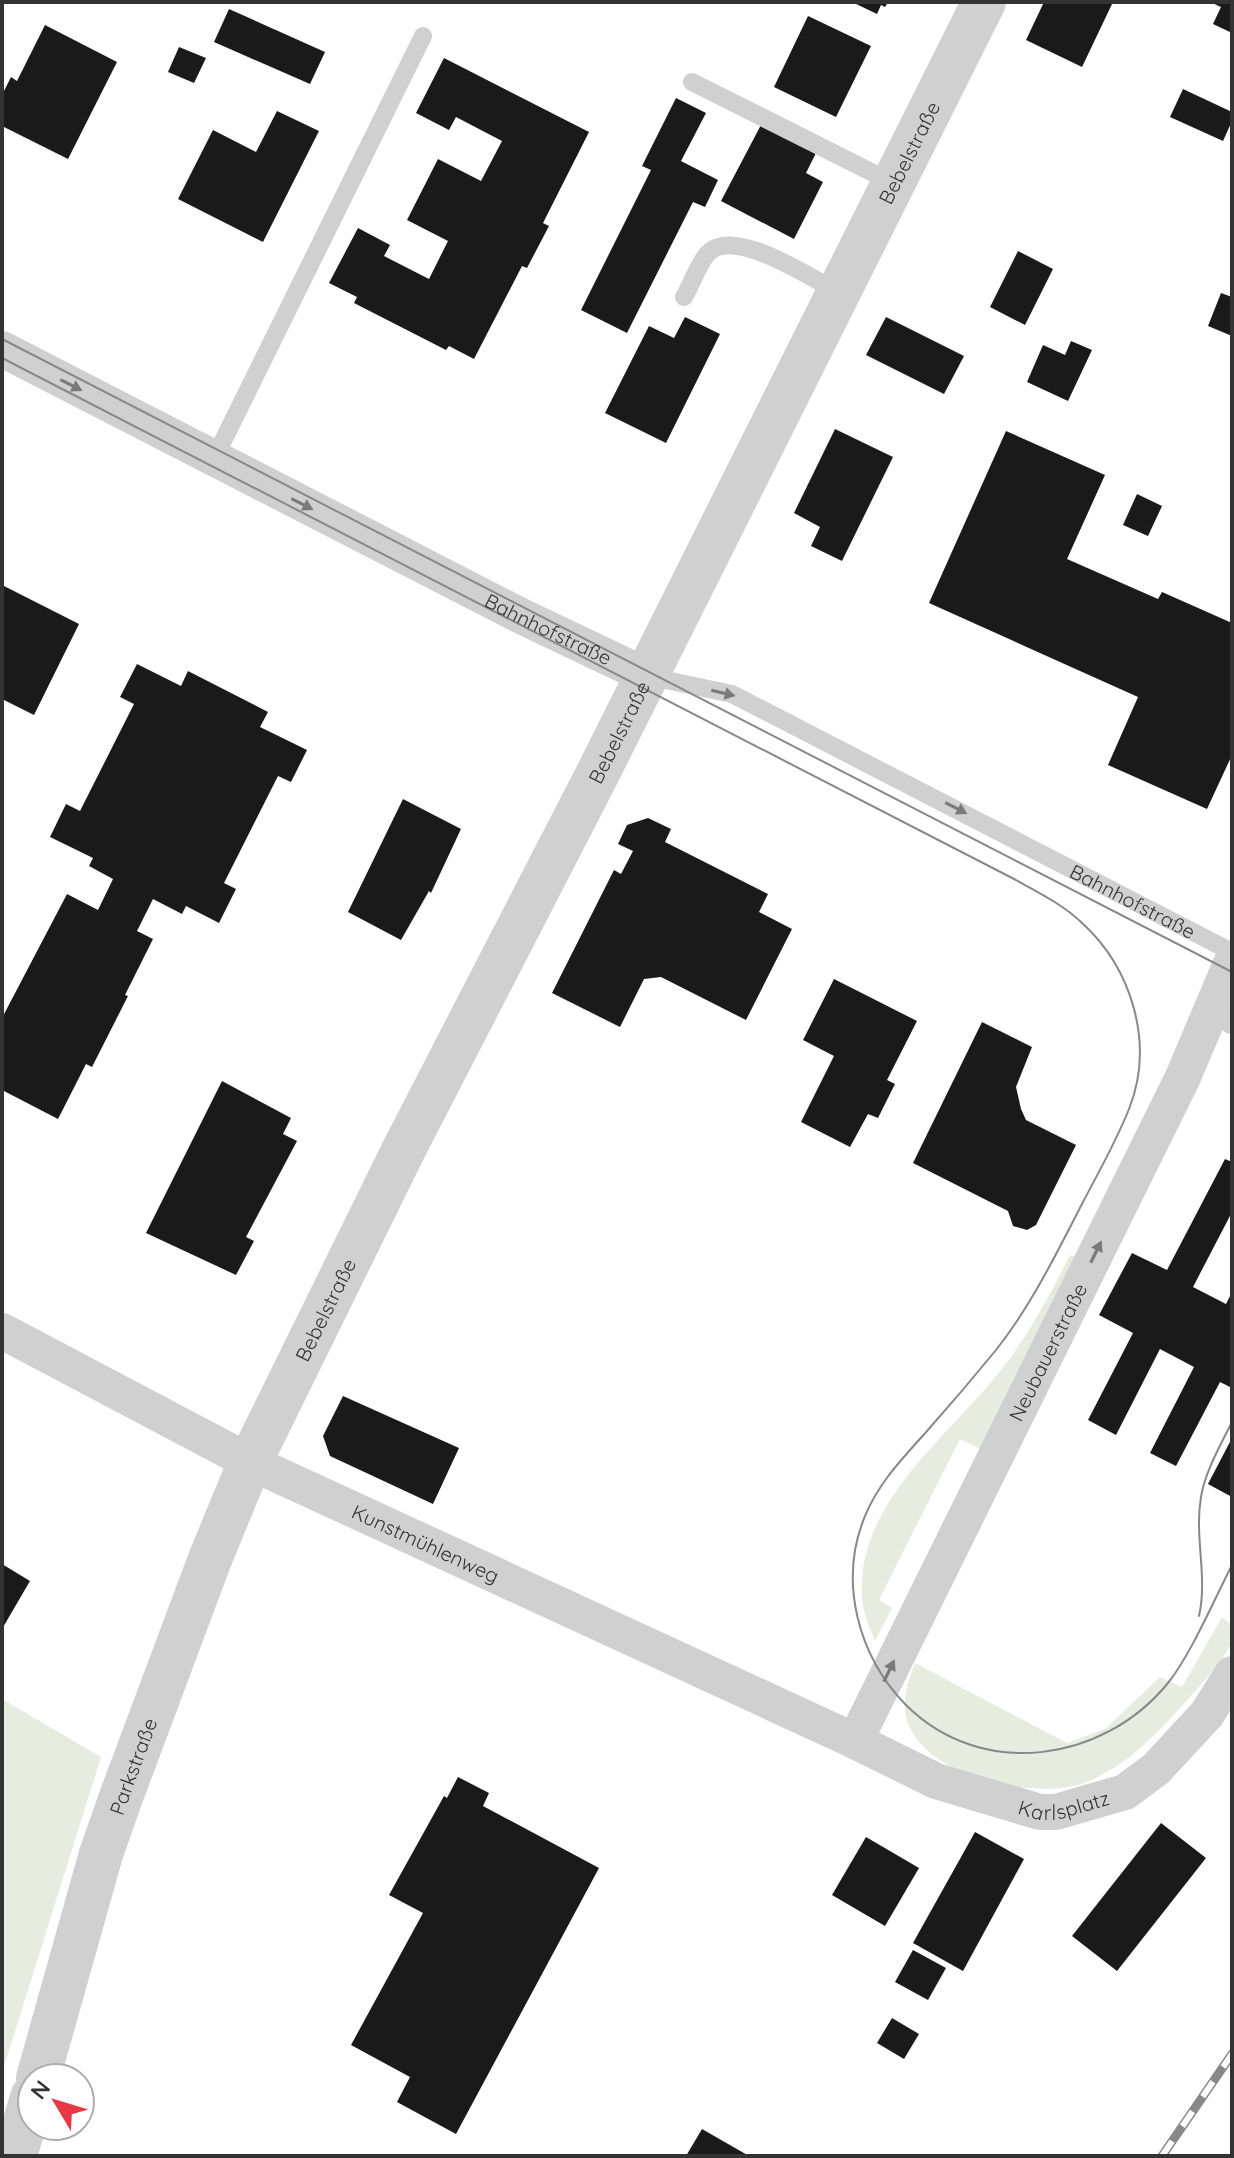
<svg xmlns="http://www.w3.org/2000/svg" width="1234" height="2158" font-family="Quicksand,sans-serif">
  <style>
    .green { fill: #e6ecdf }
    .building { fill: #1a1a1a }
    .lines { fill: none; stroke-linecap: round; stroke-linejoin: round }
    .service { stroke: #d0d0d0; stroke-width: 18 }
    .pedestrian { stroke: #d0d0d0; stroke-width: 26 }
    .minor { stroke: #d0d0d0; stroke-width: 36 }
    .tertiary { stroke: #d0d0d0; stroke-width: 44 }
    .tram { stroke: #888; stroke-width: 2 }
    .rail-casing { stroke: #888; stroke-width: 9 }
    .rail { stroke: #fff; stroke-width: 6; stroke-dasharray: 18; stroke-linecap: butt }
    .oneway { fill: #7a7a7a }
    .labels { text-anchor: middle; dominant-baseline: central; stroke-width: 8; stroke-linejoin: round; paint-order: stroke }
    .street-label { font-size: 20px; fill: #333; stroke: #fff }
  </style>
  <rect width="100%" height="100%" fill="#fff"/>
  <g class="green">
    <path d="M 1070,1255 L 1078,1258 L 983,1450 L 960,1439 L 879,1600 L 892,1608 L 875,1641 C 871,1630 865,1618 863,1606 C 850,1507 946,1440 1001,1370 C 1029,1335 1050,1294 1070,1255 Z"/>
    <path d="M 1222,1617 L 1232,1626 C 1232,1631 1233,1639 1231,1644 C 1223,1660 1202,1684 1190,1697 C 1159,1731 1126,1769 1081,1784 C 1029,1800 921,1776 906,1717 C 902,1699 909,1679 915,1663 L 1067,1743 L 1105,1729 L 1160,1677 L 1182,1687 Z"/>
    <polygon points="2,1699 101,1757 2,2073"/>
  </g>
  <g class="building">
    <polygon points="852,2 888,2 885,7 881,5 877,14"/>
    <polygon points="1044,2 1113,2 1082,67 1026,40"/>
    <polygon points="1210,2 1232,2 1232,33 1213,24 1221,7"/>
    <polygon points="229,9 325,52 310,84 214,42"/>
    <polygon points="808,16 871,46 836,117 774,87"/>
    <polygon points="45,25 117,62 68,159 2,126 2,95 11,77 17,81"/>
    <polygon points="179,47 206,58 194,83 168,72"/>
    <polygon points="444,58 589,132 543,223 549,226 527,268 522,266 474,359 449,346 446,350 354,303 357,297 329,283 358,228 390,245 384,256 429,279 448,241 407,220 438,159 481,181 502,141 456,117 449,130 416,113"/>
    <polygon points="1183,89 1232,112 1232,121 1223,141 1170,117"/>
    <polygon points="676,98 706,113 681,161 718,180 705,207 693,202 627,333 581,310 651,170 642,166"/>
    <polygon points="277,111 319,131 263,242 178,199 213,130 256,152"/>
    <polygon points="762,123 817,151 806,173 823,182 794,239 721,201"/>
    <polygon points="1018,251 1053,269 1025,325 990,307"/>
    <polygon points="1221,293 1232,297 1232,336 1208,326"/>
    <polygon points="685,317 720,334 666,443 605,413 649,326 674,338"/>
    <polygon points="886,317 964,356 944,394 866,355"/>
    <polygon points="1071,341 1092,350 1068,401 1027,382 1043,345 1065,355"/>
    <polygon points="835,429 893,457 842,561 811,546 820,527 794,513"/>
    <polygon points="1006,431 1105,475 1067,559 1158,599 1162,592 1232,623 1232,755 1207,809 1108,765 1138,697 929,603"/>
    <polygon points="1137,494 1162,506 1148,536 1123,525"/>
    <polygon points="2,585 79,624 34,715 2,699"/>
    <polygon points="137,664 181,686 188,671 268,712 260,727 307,750 291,782 278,776 224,883 236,889 219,923 186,906 182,914 153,899 137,931 153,939 125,995 128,996 92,1067 86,1064 58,1119 2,1090 2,1018 67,894 98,910 113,879 89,866 93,858 50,837 66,804 80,811 134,704 120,697"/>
    <polygon points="403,799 461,829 431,893 429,891 401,940 348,912"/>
    <polygon points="648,818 671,829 665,842 768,894 759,912 792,929 746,1020 661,977 644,979 620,1027 552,993 614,870 621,874 633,851 618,844 627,825"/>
    <polygon points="834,979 917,1021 887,1080 895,1084 878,1118 868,1114 850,1147 801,1122 834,1056 803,1040"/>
    <polygon points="982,1022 1032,1047 1016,1087 1021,1109 1026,1120 1076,1145 1036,1225 1027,1230 1013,1226 1008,1211 913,1163"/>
    <polygon points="222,1081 291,1118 283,1134 297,1141 246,1237 254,1241 236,1275 146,1233"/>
    <polygon points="1225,1159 1232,1162 1232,1212 1193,1287 1226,1304 1232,1292 1232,1388 1220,1382 1176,1466 1150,1453 1194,1367 1160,1349 1116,1435 1088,1420 1133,1333 1099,1315 1132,1253 1167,1270"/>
    <polygon points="343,1396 459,1448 433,1504 330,1456 323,1436"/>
    <polygon points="1232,1438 1232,1497 1208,1484"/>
    <polygon points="2,1564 30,1581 2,1629"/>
    <polygon points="458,1777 489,1793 483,1806 599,1868 456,2134 397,2102 410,2077 351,2045 423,1913 389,1895 444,1796 447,1798"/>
    <polygon points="1161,1823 1206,1858 1117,1971 1072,1936"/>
    <polygon points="975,1832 1024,1859 963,1971 913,1943"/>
    <polygon points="866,1837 919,1868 885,1926 832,1895"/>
    <polygon points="913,1950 946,1968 928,2000 895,1982"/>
    <polygon points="892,2018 919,2034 904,2059 877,2043"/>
    <polygon points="702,2129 749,2156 686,2156"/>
  </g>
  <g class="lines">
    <g class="service">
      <polyline points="692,82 893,183"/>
      <path d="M 684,297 C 692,284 698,264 708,253 C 733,226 811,278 838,292"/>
      <polyline points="216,460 218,451 423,36"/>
      <path id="s1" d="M 647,676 L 732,694 L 1232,952"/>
    </g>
    <polyline class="pedestrian" points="1229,1018 1232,1021"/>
    <g class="minor">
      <path id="s2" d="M 2,349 L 519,615 L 647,676"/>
      <path id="s3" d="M 2,1331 L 250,1462 L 855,1741 L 936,1781 L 1040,1812 L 1056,1812 L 1125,1792 L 1156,1769 L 1207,1714 L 1232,1674"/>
      <path id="s4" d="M 855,1741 L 1183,1077 L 1232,961"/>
    </g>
    <g class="tertiary">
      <path id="s5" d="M 38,2078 L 101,1854 L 121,1797 L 210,1559 L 250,1462 L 403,1151 L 597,775 L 984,2"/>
      <polyline points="15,2156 32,2097"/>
    </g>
    <g class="tram">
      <polyline points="2,339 1232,972"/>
      <path d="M 2,358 L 1016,880 C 1039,893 1062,904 1081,922 C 1132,968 1155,1044 1129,1109 C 1116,1142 1098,1173 1082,1204 C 1056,1254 1031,1306 996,1350 C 974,1377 951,1404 927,1431 C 903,1458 879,1482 865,1516 C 838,1581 858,1656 906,1705 C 981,1780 1103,1763 1168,1683 C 1191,1654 1214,1600 1232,1565"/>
      <path d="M 1199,1616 C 1208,1576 1194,1537 1201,1497 C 1205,1472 1220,1446 1232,1422"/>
    </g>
    <g class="rail-casing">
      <polyline id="rail" points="1162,2156 1232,2054"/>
    </g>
    <use href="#rail" class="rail"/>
  </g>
  <defs><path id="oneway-solid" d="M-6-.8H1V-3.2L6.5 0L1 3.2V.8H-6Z" transform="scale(2)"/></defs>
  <g class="oneway">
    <use href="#oneway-solid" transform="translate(71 385) rotate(27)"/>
    <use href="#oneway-solid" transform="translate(302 504) rotate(27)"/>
    <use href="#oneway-solid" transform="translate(723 693) rotate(13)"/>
    <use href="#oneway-solid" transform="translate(956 808) rotate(27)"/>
    <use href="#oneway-solid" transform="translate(1096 1252) rotate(-64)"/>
    <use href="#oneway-solid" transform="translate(889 1671) rotate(-64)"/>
  </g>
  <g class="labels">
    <g class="street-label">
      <text stroke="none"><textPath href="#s5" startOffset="2118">Bebelstraße</textPath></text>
      <text stroke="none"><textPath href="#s2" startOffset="614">Bahnhofstraße</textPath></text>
      <text stroke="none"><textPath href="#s5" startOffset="1470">Bebelstraße</textPath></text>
      <text stroke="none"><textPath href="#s1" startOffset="538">Bahnhofstraße</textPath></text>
      <text stroke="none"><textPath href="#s5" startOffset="822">Bebelstraße</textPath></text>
      <text stroke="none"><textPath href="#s4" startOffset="434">Neubauerstraße</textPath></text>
      <text stroke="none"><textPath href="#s3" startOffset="474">Kunstmühlenweg</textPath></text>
      <text stroke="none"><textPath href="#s5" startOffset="326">Parkstraße</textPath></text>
      <text stroke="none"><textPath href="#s3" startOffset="1170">Karlsplatz</textPath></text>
    </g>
  </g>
  <rect width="1234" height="2158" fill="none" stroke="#333333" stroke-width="8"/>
  <g transform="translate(56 2102) rotate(308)"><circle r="38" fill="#ffffff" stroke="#adadad" stroke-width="2"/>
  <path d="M0-6L14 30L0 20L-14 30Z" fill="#e63946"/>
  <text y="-12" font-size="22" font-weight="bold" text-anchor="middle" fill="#333333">N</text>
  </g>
</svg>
